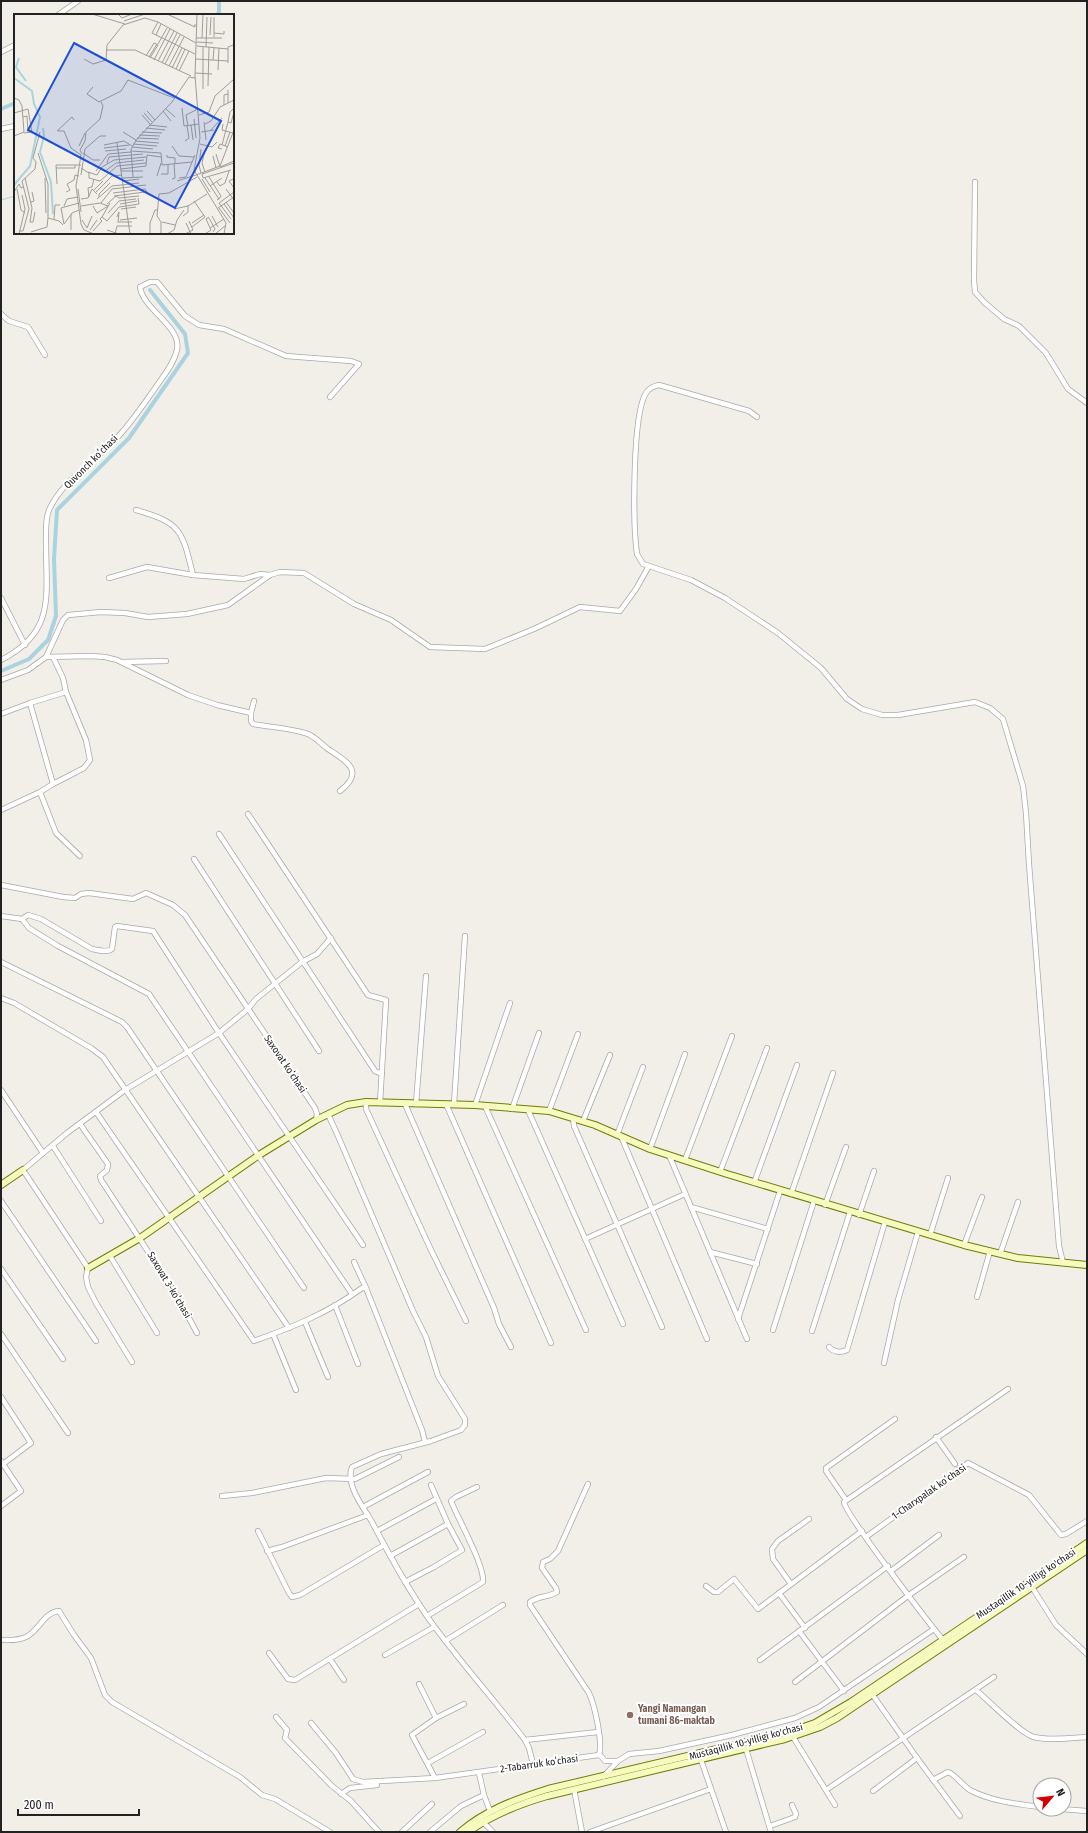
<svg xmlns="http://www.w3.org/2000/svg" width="1088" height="1833" font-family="'Fira Sans Condensed',sans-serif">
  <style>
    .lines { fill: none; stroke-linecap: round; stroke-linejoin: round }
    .stream { stroke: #aad3df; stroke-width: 1 }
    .canal { stroke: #aad3df; stroke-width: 4 }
    .street-casing { stroke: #a9a9a9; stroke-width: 6 }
    .secondary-casing { stroke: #707d05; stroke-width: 8 }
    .street { stroke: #fff; stroke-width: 4.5 }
    .secondary { stroke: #f7fabf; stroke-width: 6 }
    .education-dot { fill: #8d6e63; stroke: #fff; stroke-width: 1.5 }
    .labels { text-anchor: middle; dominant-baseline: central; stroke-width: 4; stroke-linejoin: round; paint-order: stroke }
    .street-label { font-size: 10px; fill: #222; stroke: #fff }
    .education-label { font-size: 10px; font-weight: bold; fill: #785e54; stroke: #fff; text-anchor: start }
    .inset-river { fill: none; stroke: #aad3df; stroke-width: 2 }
    .inset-road { fill: none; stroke: #9f9d99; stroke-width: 1 }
    .view { fill: #1d4ed8; fill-opacity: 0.15; stroke: #1d4ed8; stroke-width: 2 }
    .inset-edge { fill: none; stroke: #222; stroke-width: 2 }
  </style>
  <rect width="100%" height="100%" fill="#f2efe9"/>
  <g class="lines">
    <polyline class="stream" points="1,200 15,196"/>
    <g class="canal">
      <polyline points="217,15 219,12 219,1"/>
      <polyline points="1,109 15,103"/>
      <polyline points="1,671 29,659 48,640 56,616 54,559 57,510 129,438 188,353 185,334 150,290"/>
    </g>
    <g class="street-casing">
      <g id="street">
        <polyline points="58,15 78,1"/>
        <polyline points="1,52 15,45"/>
        <polyline points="1,129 15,126"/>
        <polyline points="975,182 974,280 975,292 985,303 1004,319 1019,326 1046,353 1068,389 1087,403"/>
        <polyline points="1,314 9,321 28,327 45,355"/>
        <path d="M 757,417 L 749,411 L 659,385 C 654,386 649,388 646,393 C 632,415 633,526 637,554 L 643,564 L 691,580 L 725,598 L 778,633 L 821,668 L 847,699 L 862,709 L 882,715 L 898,715 L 975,702 L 990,708 L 1003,719 L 1023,786 L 1026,813 L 1029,864 L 1059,1246 L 1063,1263"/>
        <path d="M 136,510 C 182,523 182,531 193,575"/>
        <polyline points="109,578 147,567 193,575 244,579 260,574 270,575"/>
        <polyline points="1,598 25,645"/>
        <polyline points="46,657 63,620 68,615 101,612 125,613 148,617 187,614 228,605 270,575 280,572 304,573 354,604 391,620 430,647 485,649 534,629 580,607 620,611 636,589 649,566"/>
        <polyline points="53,657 63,678 66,692 30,703 53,784 40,792 56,833 80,856"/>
        <path d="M 1,660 C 56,632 46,596 46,543 C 46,532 45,520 49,510 C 62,481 92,464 113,442 C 130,425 144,404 158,384 C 165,374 174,363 177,350 C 182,326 143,310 140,287 L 150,282 L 157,282 L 185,316 L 199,325 L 224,329 L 286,356 L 351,361 L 359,364 L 330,397"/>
        <polyline points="122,662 166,661"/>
        <path d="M 1,680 L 28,670 L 46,657 L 91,656 L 105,657 L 117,660 L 188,695 L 217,705 L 251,713 L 251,721 L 253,724 C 270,727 288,728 305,733 C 314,735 321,744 328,749 C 346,761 366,771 340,791"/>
        <polyline points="251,713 254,701"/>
        <polyline points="1,714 30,703"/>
        <polyline points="53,784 84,768 90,760 86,740 66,692"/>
        <polyline points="1,810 40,792"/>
        <polyline points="248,814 368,995 386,1000 380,1103"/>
        <polyline points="219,834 375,1071 382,1074"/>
        <polyline points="194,859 319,1051"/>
        <polyline points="1,885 63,897 75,898 81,894 89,893 133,899 146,893 173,905 185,915 315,1108 317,1114 316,1120"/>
        <polyline points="1,916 22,919 29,928 58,946 149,994 352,1294"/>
        <path d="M 22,919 L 28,915 L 41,919 L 92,949 C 98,950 107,953 112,949 L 115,927 L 117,926 L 153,931 L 219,1033 L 363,1245"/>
        <polyline points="1,962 122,1022 127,1027 304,1288"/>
        <polyline points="1,998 14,1003 91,1048 103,1057 289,1328"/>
        <polyline points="1,1090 43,1153"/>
        <polyline points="366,1102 366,1109 431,1250 466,1321"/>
        <polyline points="405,1104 494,1308 499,1324 511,1347"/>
        <polyline points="416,1104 426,976"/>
        <polyline points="446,1104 551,1343"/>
        <polyline points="454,1104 465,936"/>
        <polyline points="475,1105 510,1003"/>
        <polyline points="485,1106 586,1330"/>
        <polyline points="512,1109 539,1033"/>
        <polyline points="528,1110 623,1324"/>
        <polyline points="549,1111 578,1034"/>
        <path d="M 96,1112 L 254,1341 C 293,1327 328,1313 362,1288 L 366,1288 L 422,1430 L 425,1442"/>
        <path d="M 328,1114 L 338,1136 L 413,1311 L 426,1337 L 438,1376 L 465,1419 L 465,1425 L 461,1430 L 431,1441 L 381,1454 L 352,1467 C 345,1485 364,1508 372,1522 C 391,1558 410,1593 434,1626 C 463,1665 495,1701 525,1740 L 529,1748 L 533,1764"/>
        <polyline points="573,1118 574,1126 662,1327"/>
        <polyline points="583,1121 610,1055"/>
        <polyline points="80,1124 108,1164 107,1170 100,1176 101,1180 176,1294 197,1333"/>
        <polyline points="617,1135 643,1067"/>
        <polyline points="621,1136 707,1339"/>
        <polyline points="53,1146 101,1221"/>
        <polyline points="650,1149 685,1054"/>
        <polyline points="669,1155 747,1339"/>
        <polyline points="685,1160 732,1036"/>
        <polyline points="720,1172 767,1048"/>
        <polyline points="754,1183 797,1065"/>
        <polyline points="791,1194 833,1073"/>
        <polyline points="1,1201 96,1341"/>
        <polyline points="825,1205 846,1147"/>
        <polyline points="691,1207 768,1229"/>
        <polyline points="859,1215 874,1171"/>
        <polyline points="930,1235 948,1178"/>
        <polyline points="585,1239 685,1194"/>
        <polyline points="964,1245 982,1197"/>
        <polyline points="710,1252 757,1264"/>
        <polyline points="1000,1254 1018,1202"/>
        <polyline points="110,1256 157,1333"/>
        <polyline points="354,1262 366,1288"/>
        <polyline points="1,1269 63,1359"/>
        <polyline points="977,1297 990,1251"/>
        <polyline points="335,1305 358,1364"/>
        <polyline points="738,1319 780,1191"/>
        <polyline points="305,1322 328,1377"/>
        <polyline points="773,1330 814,1201"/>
        <polyline points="812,1331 850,1212"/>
        <polyline points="1,1334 68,1433"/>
        <polyline points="273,1334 296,1390"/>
        <path d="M 829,1347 C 833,1352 841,1353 847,1350 L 885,1222"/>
        <polyline points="132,1362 96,1303 88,1287 86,1277 88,1268 23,1170 67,1133 125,1090 219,1033 248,1009 256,999 302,962 317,954 331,938"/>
        <polyline points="884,1363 898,1300 918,1232"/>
        <polyline points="1,1397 31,1443 3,1464"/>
        <polyline points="936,1437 955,1464"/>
        <polyline points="1,1461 21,1491 1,1506"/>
        <path d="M 588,1484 L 558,1551 L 550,1559 L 543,1562 L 542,1568 L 556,1588 L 557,1592 C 547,1598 540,1595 530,1602 L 530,1605 L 589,1693 C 595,1706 603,1743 599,1755"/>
        <polyline points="222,1496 252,1493 326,1478 355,1479 399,1457"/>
        <polyline points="846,1500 826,1471 826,1468 895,1419"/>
        <polyline points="363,1507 428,1472"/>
        <polyline points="258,1531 289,1593 292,1597 300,1595 384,1545"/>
        <polyline points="377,1531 436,1499"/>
        <polyline points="866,1537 968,1463 1029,1495 1061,1535 1066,1534 1087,1521"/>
        <polyline points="267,1551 282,1547 368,1515"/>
        <polyline points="390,1556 448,1524 431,1485"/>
        <polyline points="891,1571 939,1535"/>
        <polyline points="405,1582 434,1567 462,1550 448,1524"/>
        <polyline points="791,1584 773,1559 772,1549 778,1541 809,1519"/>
        <polyline points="706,1586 714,1592 718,1592 734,1579 758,1609 862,1531"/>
        <polyline points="1032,1587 1056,1625 1087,1654"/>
        <polyline points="779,1593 805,1628"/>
        <path d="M 427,1616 L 483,1582 C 485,1566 458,1519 451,1501 L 456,1497 L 477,1487"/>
        <polyline points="799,1631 844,1691"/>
        <path d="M 1,1640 C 10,1640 17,1641 26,1637 C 39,1631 44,1612 59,1611 L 74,1635 L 91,1658 L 105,1695 L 112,1702 L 240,1777 L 262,1795 L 275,1799 L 330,1832"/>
        <path d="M 943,1640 C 929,1623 845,1514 844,1502 L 1008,1389"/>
        <polyline points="445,1641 503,1605"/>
        <polyline points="269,1653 288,1679 295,1680 419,1604"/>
        <polyline points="385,1655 434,1627"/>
        <polyline points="330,1659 344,1680"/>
        <polyline points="760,1660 888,1566"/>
        <polyline points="795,1682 909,1595 964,1557"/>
        <polyline points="419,1684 436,1718"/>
        <path d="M 976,1690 C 988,1700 1021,1734 1034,1737 C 1050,1741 1070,1738 1087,1737"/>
        <polyline points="872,1694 917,1758 960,1816"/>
        <polyline points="276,1717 287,1730 285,1738 332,1786 351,1801 379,1832"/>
        <polyline points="311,1723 336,1753 353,1779 363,1782 435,1778 599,1755"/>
        <polyline points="793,1737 835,1805"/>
        <polyline points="525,1740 598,1732"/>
        <polyline points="746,1749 771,1832"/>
        <polyline points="599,1755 601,1756 605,1761 618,1761 629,1754 659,1751 732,1735 795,1718 819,1707 934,1629"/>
        <polyline points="701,1760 726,1832"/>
        <polyline points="428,1763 483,1732"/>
        <polyline points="479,1773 484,1795 490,1811"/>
        <polyline points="603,1777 618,1761"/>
        <polyline points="435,1778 412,1735 436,1718 464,1704"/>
        <path d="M 933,1780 L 948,1772 C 956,1775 962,1785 970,1790 C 990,1801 1017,1804 1040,1807"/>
        <polyline points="574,1789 582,1832"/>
        <polyline points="826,1790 994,1677"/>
        <polyline points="873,1791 917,1758"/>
        <polyline points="341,1794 350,1788 377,1785"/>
        <polyline points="1061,1809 1087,1811"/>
        <polyline points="482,1821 493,1832"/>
        <polyline points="770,1826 795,1817 796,1814 792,1805"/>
        <polyline points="402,1832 432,1804"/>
        <polyline points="430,1832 461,1806 484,1795"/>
        <polyline points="590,1832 711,1789"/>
      </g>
    </g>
    <g class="secondary-casing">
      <g id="secondary">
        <polyline points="1,1185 23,1170"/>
        <polyline points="88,1268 140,1238 259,1155 316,1120 347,1105 366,1102 475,1105 549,1111 595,1125 650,1149 727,1174 964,1245 1018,1258 1087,1265"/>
        <path d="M 460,1832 C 486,1810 516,1799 548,1789 L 789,1732 L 815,1723 L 851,1702 L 1087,1543"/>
        <path d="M 468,1832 C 492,1815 519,1804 547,1796 L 785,1739 L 820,1727 L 837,1718 L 1087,1550"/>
      </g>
    </g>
    <use href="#street" class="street"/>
    <use href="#secondary" class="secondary"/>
  </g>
  <circle class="education-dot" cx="630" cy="1715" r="4"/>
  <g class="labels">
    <g class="street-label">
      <text transform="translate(91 462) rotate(-45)">Quvonch koʻchasi</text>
      <text transform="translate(285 1064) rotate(56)">Saxovat koʻchasi</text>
      <text transform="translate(169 1285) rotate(59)">Saxovat 3-koʻchasi</text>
      <text transform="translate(929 1492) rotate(-35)">1-Charxpalak koʻchasi</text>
      <text transform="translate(1026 1584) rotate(-34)">Mustaqillik 10-yilligi ko'chasi</text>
      <text transform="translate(746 1742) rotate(-15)">Mustaqillik 10-yilligi ko'chasi</text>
      <text transform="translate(539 1764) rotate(-8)">2-Tabarruk koʻchasi</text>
    </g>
    <g class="education-label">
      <text x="638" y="1709">Yangi Namangan<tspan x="638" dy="12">tumani 86-maktab</tspan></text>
    </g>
  </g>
  <g transform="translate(14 14)">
    <rect width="220" height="220" fill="#f2efe9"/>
    <path class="inset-river" d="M 5,44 L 2,53 L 12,67M 0,64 L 18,77 L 20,90 L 26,103 L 16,152 L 0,171M 29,114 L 30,122 L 26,138 L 37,168 L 39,200"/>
    <path class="inset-road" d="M 78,0 L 111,10M 104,0 L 108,4 L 118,0M 153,0 L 181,13 L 181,10M 183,0 L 181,62 L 186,124 L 180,156 L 212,209 L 210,220M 110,7 L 131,0M 200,19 L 210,20 L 210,17M 142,21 L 147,10M 196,21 L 197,3M 200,23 L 200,3M 182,24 L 208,24M 188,24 L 189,0M 183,28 L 199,29M 144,30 L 153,14M 183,32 L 214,35M 189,33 L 189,75M 192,33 L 193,3M 92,36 L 121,36 L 177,62M 181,40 L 138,19 L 144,8 L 182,29M 132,42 L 140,29 L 144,31 L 136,44M 135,43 L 143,30M 70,45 L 79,50 L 92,46 L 93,31 L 109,11 L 131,4 L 144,8M 182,45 L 214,47M 140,46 L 156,15M 199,46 L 200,34M 144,47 L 160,17M 148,49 L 163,19M 214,49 L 214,33 L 219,31M 151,50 L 166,21M 155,52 L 170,23M 158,54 L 168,34M 162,55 L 171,35M 204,56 L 205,34M 165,57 L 175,37M 181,59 L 198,60M 194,72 L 195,33M 79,73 L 73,80 L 85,88 L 107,77 L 114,66 L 160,84M 214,76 L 214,89M 0,84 L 5,86 L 8,92 L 10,118 L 0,122M 210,91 L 210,81 L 214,80M 168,94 L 170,112 L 185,110M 152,95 L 161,103M 133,97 L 141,106M 149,97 L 157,107M 0,99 L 14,95 L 18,118 L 10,119M 130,99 L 138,108M 128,101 L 136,110M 185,101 L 195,98 L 201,82 L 220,65M 9,103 L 13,102 L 14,119M 180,105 L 182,124M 190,108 L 192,126M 214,108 L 216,98 L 219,95M 191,110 L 197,107 L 206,93 L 220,86M 209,110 L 208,116 L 219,119M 135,111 L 153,113M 177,111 L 179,126M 174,112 L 172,101 L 182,96 L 182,93M 132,114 L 151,116M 43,117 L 58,103 L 60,106M 44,117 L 50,117 L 57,134 L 67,141 L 62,172 L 67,210 L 70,216 L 80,220M 196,117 L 208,104M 109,118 L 122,126M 128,118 L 148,119M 187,118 L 200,116M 125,121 L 146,122M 123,124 L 145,125M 121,127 L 145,129M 171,127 L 175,124 L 173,112M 103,129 L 116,220M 119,130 L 143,132M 186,130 L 198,133 L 203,128M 90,131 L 110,127 L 118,132M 208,131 L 214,108 L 217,109 L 220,98M 65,132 L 71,119M 158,132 L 165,142 L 180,143M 211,132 L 216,118M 0,133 L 0,156M 118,133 L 139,135M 90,134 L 115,131M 208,135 L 204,134 L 206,130 L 214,133M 91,137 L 112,135M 117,137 L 147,139 L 148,151 L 178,148M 24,139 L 34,170 L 34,204M 69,139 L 79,146 L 86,146M 68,140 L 66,136 L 71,127 L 72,118 L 86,105 L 89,92 L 87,88M 202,140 L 206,153 L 220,147M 153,141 L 153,143 L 161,144 L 161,150M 199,142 L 202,154M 93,149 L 95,143 L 129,140M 42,154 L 61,154 L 61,151M 67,154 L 75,159 L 75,164 L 86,167 L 103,152 L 132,149M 107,155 L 132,152 L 133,141 L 147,143M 82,157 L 94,140 L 117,138M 107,157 L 129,157M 74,158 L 83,161 L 88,153 L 100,146 L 132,143M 90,158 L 102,149 L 130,146M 191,158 L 188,149 L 191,136M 187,159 L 185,151 L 187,135M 147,160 L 154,160 L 154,151M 67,161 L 71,135 L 86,122 L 92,122M 182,161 L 206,152 L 220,116M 143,162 L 147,149M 119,163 L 117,135 L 123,125 L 158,88 L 175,63 L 181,64M 195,163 L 207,182 L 205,185M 11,164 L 18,194 L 16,208M 31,164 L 32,199M 108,164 L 129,163M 165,164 L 172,163 L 181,141M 189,164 L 188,160 L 220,149M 189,164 L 217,156M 191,164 L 205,185 L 203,186M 158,165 L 161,164 L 160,150M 188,165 L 196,178M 219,165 L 215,167 L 220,174M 109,167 L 125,165M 163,167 L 182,161M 203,168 L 206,172 L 211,169 L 215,157M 43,170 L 42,151 L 67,151M 196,172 L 208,164M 3,175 L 7,196 L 11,199M 64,175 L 67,198M 212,175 L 220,186M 80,176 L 89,167M 0,178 L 5,170 L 7,174 L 10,173M 52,178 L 56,176 L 53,170 L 60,166 L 61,161 L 65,162M 82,178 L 98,162 L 108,161M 99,179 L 131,175 L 135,181M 100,182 L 131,178M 75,183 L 74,174 L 78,173 L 80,165M 85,183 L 85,180 L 96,169M 67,185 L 74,184 L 78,175 L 83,180M 83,185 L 98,172 L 125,169M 180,187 L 191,203M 17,188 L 20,187 L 18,178M 212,188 L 220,199M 87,189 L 98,175 L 132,171M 93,190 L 102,182 L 105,184 L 125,182M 106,190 L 123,187M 210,190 L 220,204M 50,192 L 53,185 L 64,183M 67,192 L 86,189 L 94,192 L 83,199 L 79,192M 204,194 L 220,183M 205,194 L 216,209M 107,195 L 122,193M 160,195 L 174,192 L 193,180M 94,199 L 105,187 L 122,185M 57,200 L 57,216M 169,202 L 174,198 L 174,191M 198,202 L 204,213M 88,203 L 96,189M 103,203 L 105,198 L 104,209M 195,204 L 201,215 L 199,218M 40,205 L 41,191 L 46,191M 217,205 L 205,189 L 220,178M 68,206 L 73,214 L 78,202M 106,206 L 123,204M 163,206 L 170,196M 16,208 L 19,208 L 21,198M 105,208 L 118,208M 148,208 L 161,211M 172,209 L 177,220M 178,209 L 190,201M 50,210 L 47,194 L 65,189M 50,210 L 58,199 L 65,196M 178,213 L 191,203M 196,214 L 210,205M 76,216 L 83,206M 93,216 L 105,220M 5,217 L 9,217 L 15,195 L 8,167 L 21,155 L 22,148 L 19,144 L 26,118M 79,217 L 88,207 L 86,205 L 88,203 L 93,207 L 105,193 L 125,190 L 124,184M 17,218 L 33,213 L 34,204 L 45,207 L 49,211M 5,220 L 11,195 L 8,181M 101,220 L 103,212 L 118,212M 136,220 L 136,209 L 141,196 L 144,196M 147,220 L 147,208 L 143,202 L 145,180 L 155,179 L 183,163M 153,220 L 160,216 L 163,206M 171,220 L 179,216 L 175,207M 191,220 L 197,216 L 192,205 L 195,203M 201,220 L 211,212"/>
    <path class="view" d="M 60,29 L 207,107 L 161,194 L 14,116 Z"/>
    <rect width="220" height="220" class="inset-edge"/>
  </g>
  <rect width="1088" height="1833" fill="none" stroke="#222222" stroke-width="4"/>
  <g transform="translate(1052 1797) rotate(62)"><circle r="19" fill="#ffffff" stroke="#a7a7a7"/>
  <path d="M0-3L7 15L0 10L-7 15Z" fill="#d40000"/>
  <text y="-6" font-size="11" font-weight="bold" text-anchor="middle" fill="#222222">N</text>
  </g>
  <path d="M18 1809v6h121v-6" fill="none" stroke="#222222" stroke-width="2"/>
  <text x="24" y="1809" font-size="12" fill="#222222" stroke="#ffffff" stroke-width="3" paint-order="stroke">200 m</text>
</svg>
